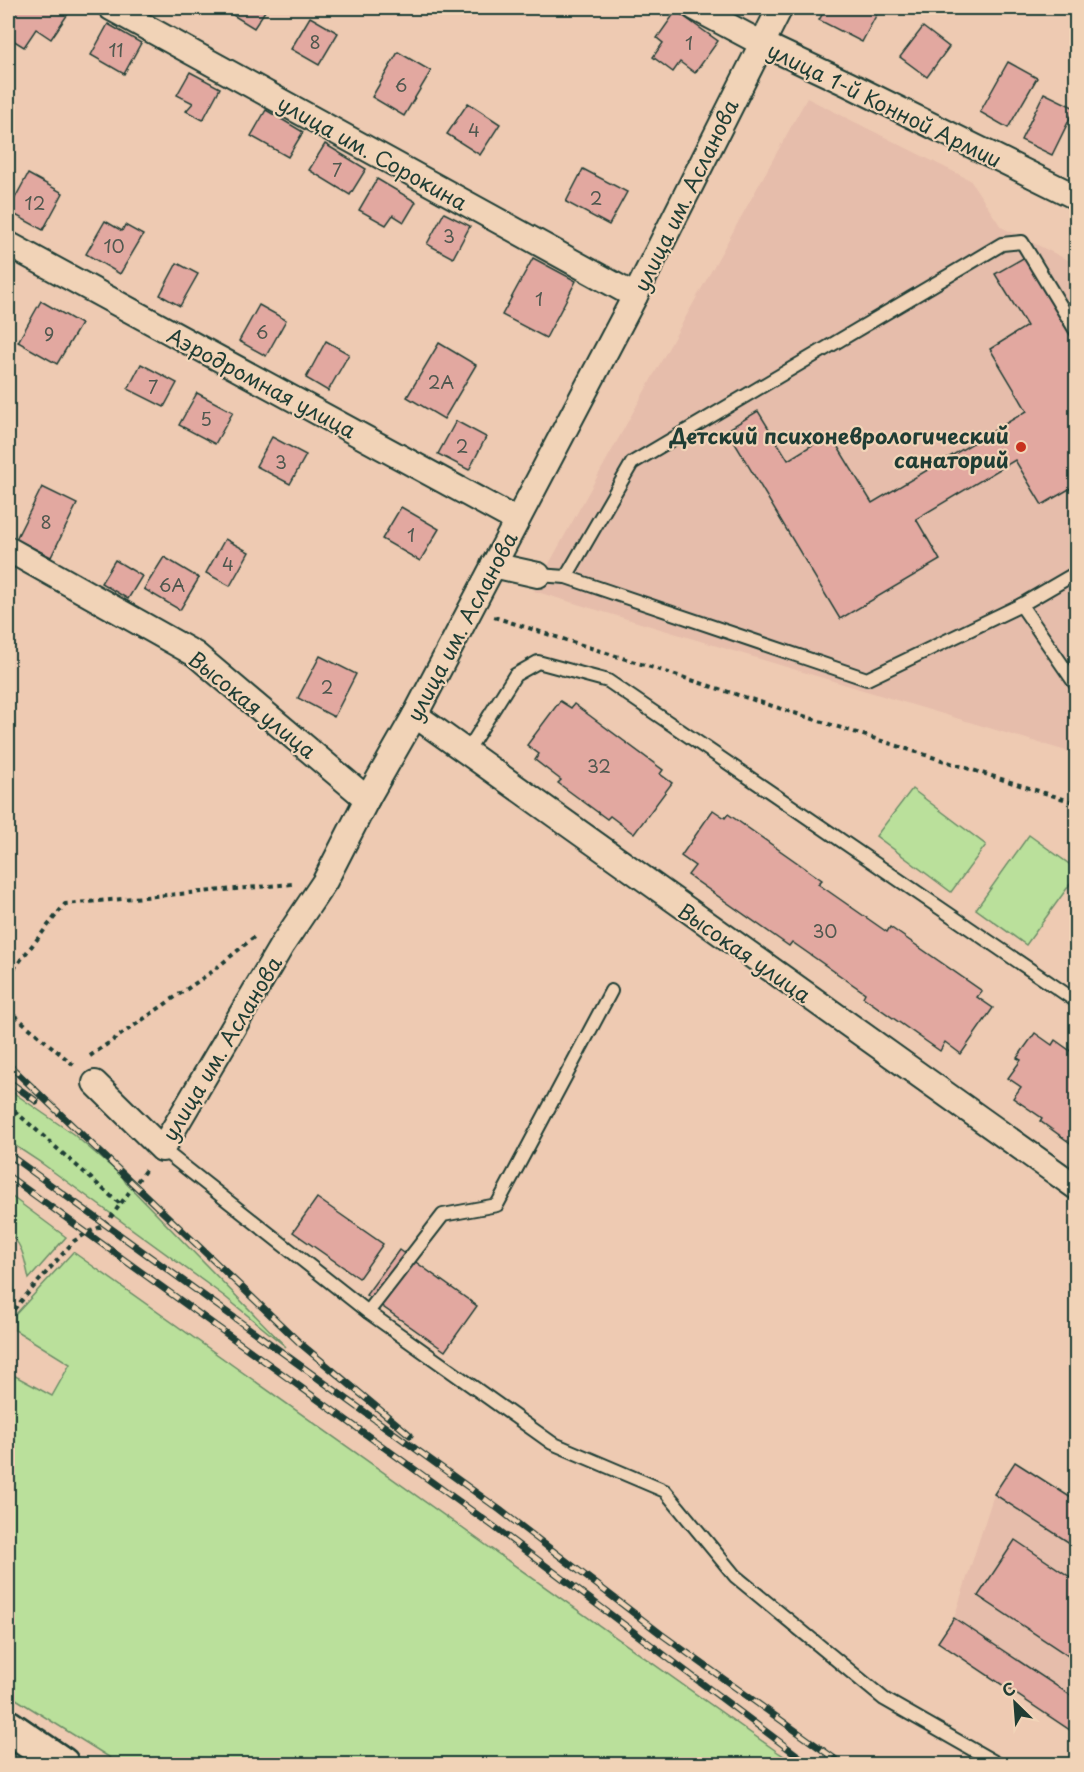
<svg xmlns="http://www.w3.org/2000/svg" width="1084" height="1772" font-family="'Playpen Sans',sans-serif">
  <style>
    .built { fill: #e6bdab }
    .green { fill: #bae09b; stroke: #6c8e68; stroke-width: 1.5 }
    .building { fill: #e2a8a0; stroke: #1f3d34; stroke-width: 1.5 }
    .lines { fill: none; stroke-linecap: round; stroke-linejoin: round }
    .lane-casing { stroke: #1f3d34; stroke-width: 16 }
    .street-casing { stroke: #1f3d34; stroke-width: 28 }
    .secondary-casing { stroke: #1f3d34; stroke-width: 38 }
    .path { stroke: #1f3d34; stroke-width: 4; stroke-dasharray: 4.5 4.5; stroke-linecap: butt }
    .lane { stroke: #f1d3b7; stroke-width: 12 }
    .street { stroke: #f1d3b7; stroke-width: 24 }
    .secondary { stroke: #f1d3b7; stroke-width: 33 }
    .rail-casing { stroke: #1f3d34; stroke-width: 7 }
    .rail { stroke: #f1d3b7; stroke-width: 4.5; stroke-dasharray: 14; stroke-linecap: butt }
    .poi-dot { fill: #c8321e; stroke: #f1d3b7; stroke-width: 2 }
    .labels { text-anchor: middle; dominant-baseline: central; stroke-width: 4.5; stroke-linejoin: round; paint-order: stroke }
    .number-label { font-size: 18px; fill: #50584f }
    .street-label { font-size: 21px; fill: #1f3d34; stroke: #f1d3b7 }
    .poi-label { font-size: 21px; font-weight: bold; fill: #1f3d34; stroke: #f1d3b7; text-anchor: end }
  </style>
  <rect width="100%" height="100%" fill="#eecab2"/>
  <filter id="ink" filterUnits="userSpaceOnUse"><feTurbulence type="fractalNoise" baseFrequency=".0167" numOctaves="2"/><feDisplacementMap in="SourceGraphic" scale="12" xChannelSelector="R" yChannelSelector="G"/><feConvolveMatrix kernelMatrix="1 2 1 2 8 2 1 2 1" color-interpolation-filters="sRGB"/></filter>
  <g filter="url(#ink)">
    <g class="built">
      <polygon points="807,98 970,180 1001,227 1076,264 1076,754 534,591"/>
      <polygon points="1015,1462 1076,1501 1076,1734 938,1642 954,1618 994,1494"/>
    </g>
    <g class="green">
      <polygon points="912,789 986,845 951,892 876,836"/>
      <polygon points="1029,835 1076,869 1076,876 1026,945 976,909"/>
      <polygon points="8,1089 73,1134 122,1176 126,1183 286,1347 224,1296 40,1162 8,1141"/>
      <path d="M 8,1194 L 66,1237 L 29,1279 C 25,1262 23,1243 8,1233 Z"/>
      <polygon points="73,1252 779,1753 796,1764 120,1764 8,1694 8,1372 52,1396 70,1364 15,1330 15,1315"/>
    </g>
    <g class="building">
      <polygon points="18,8 72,8 51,39 36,29 24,47 8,37 8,24"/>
      <polygon points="223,8 267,8 254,28 223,9"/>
      <polygon points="826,8 880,8 862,42 819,20"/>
      <polygon points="676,11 718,41 695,73 680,62 673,72 653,57 663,43 657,38"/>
      <polygon points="310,17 338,33 319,65 291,49"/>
      <polygon points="108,24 141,43 124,74 91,55"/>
      <polygon points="923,27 949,47 927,77 900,57"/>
      <polygon points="398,52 431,71 404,116 372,97"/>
      <polygon points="1008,62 1037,78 1008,128 980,112"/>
      <polygon points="190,72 220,88 203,120 186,111 193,103 177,95"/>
      <polygon points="1044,93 1075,108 1052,155 1021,140"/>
      <polygon points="468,103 500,124 480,155 447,134"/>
      <polygon points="266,110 303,132 288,157 251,136"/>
      <polygon points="325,144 366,169 350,195 309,170"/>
      <polygon points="583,169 627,192 609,225 566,202"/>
      <polygon points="28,174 63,193 43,230 8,211"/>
      <polygon points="377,179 416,202 404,222 393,215 386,225 359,210"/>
      <polygon points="444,213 470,226 453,258 427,244"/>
      <polygon points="105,221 122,231 125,225 143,235 120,274 86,254"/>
      <polygon points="1025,257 1076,343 1076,485 1042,505 1015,460 916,519 940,560 840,619 727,430 758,411 788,460 830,434 872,503 1027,411 990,349 1027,326 995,274"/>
      <polygon points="533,258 576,281 546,338 502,315"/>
      <polygon points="177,263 198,274 180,306 160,295"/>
      <polygon points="41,301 81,324 57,364 18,342"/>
      <polygon points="259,305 286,320 266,356 239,341"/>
      <polygon points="326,341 349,354 328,391 306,378"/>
      <polygon points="439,343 476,365 444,419 407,397"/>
      <polygon points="141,364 177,383 164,407 128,389"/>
      <polygon points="197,393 233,412 215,444 179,425"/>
      <polygon points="456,421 486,437 469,470 438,454"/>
      <polygon points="272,437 306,455 290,484 256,466"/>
      <polygon points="42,487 77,504 51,557 16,539"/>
      <polygon points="401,507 439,529 420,561 382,539"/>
      <polygon points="225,539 249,552 230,586 206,573"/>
      <polygon points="164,557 199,578 180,610 144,589"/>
      <polygon points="115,560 142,576 128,599 101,583"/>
      <polygon points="320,656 356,674 334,717 298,698"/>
      <polygon points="560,701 571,708 574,704 663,770 660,774 672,783 634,834 610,816 607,819 558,783 561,780 535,760 539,754 527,745"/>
      <polygon points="713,810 725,818 728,814 822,880 818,884 887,932 890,927 982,991 977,997 993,1008 961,1054 945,1042 940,1051 863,997 865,993 792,942 789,946 688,875 695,866 681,856"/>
      <polygon points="1035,1033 1052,1045 1055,1040 1076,1055 1076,1147 1040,1121 1042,1118 1013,1098 1021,1087 1008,1078 1021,1060 1017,1058"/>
      <polygon points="317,1198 383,1244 359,1278 293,1232"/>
      <polygon points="399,1250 477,1306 445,1351 366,1295"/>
      <polygon points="1015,1462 1076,1501 1076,1547 994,1494"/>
      <polygon points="1015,1540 1076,1581 1076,1661 978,1596"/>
      <polygon points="954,1618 1076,1699 1076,1734 938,1642"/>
    </g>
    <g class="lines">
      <g class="lane-casing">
        <g id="lane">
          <polyline points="538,575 566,577 867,679 1021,605 1076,685"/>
          <polyline points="566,577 632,463 1002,244 1022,242 1076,331"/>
          <polyline points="1021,605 1076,573"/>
          <polyline points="466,753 515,675 538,662 608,681 1076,1001"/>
          <polyline points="162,1149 368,1312 552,1443 665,1491 735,1576 884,1699 998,1764"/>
          <polyline points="368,1312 443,1215 497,1205 611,991"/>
        </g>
      </g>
      <g class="street-casing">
        <g id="street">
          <polyline points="111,8 635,296"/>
          <polyline points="695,8 761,43 848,84 1076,197"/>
          <polyline points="8,244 516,520"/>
          <polyline points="8,549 195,654 367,799"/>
          <polyline points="493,565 538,575"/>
          <polyline points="415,715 1076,1187"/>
          <polyline points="95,1083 162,1149 282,945 325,881 367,799 415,715 635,296 780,8"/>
        </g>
      </g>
      <g class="secondary-casing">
        <polyline id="secondary" points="8,1727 62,1764"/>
      </g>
      <g class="path">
        <polyline points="494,617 1076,803"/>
        <polyline points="8,976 65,904 292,884"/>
        <polyline points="8,1010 76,1067"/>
        <polyline points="90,1056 213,971 254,937"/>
        <polyline points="8,1105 120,1204"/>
        <polyline points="8,1316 74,1241 87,1233 105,1225 147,1168"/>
      </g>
      <use href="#lane" class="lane"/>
      <use href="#street" class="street"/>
      <use href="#secondary" class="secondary"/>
      <g class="rail-casing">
        <g id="rail">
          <polyline points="8,1064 301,1344 410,1435"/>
          <polyline points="8,1081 36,1101"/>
          <polyline points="8,1154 500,1510 661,1634 842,1764"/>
          <polyline points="8,1176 493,1526 809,1764"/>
        </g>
      </g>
      <use href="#rail" class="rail"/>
    </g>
  </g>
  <circle class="poi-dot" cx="1021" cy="447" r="6"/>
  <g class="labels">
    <g class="number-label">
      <text x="315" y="41">8</text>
      <text x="689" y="42">1</text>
      <text x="116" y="49">11</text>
      <text x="401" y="84">6</text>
      <text x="474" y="129">4</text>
      <text x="337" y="169">7</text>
      <text x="596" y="197">2</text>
      <text x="35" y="202">12</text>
      <text x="449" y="235">3</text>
      <text x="114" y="245">10</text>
      <text x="539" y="298">1</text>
      <text x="262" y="331">6</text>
      <text x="49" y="333">9</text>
      <text x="441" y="381">2А</text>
      <text x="153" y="386">7</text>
      <text x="206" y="418">5</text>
      <text x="462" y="445">2</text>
      <text x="281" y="461">3</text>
      <text x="46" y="521">8</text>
      <text x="411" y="534">1</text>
      <text x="228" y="563">4</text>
      <text x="172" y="584">6А</text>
      <text x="327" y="686">2</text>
      <text x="599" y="765">32</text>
      <text x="825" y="930">30</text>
    </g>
    <g class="street-label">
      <text transform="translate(885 104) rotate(26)">улица 1-й Конной Армии</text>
      <text transform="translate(373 152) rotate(29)">улица им. Сорокина</text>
      <text transform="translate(685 195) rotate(-64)">улица им. Асланова</text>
      <text transform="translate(262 382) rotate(28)">Аэродромная улица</text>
      <text transform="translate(461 626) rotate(-62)">улица им. Асланова</text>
      <text transform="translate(253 704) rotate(39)">Высокая улица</text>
      <text transform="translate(745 952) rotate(35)">Высокая улица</text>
      <text transform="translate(221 1048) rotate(-59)">улица им. Асланова</text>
    </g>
    <g class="poi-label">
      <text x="1009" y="435">Детский психоневрологический<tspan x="1009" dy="24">санаторий</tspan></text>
    </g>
  </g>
  <rect width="1084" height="1772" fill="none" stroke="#f1d3b7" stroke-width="30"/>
  <rect x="15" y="15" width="1054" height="1742" fill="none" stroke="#1f3d34" stroke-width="2" filter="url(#ink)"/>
  <g transform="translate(1015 1703) rotate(335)" stroke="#f1d3b7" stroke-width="4.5" paint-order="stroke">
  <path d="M0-4.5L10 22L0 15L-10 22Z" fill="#1f3d34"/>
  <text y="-9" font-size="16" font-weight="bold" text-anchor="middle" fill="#1f3d34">С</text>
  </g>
</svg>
